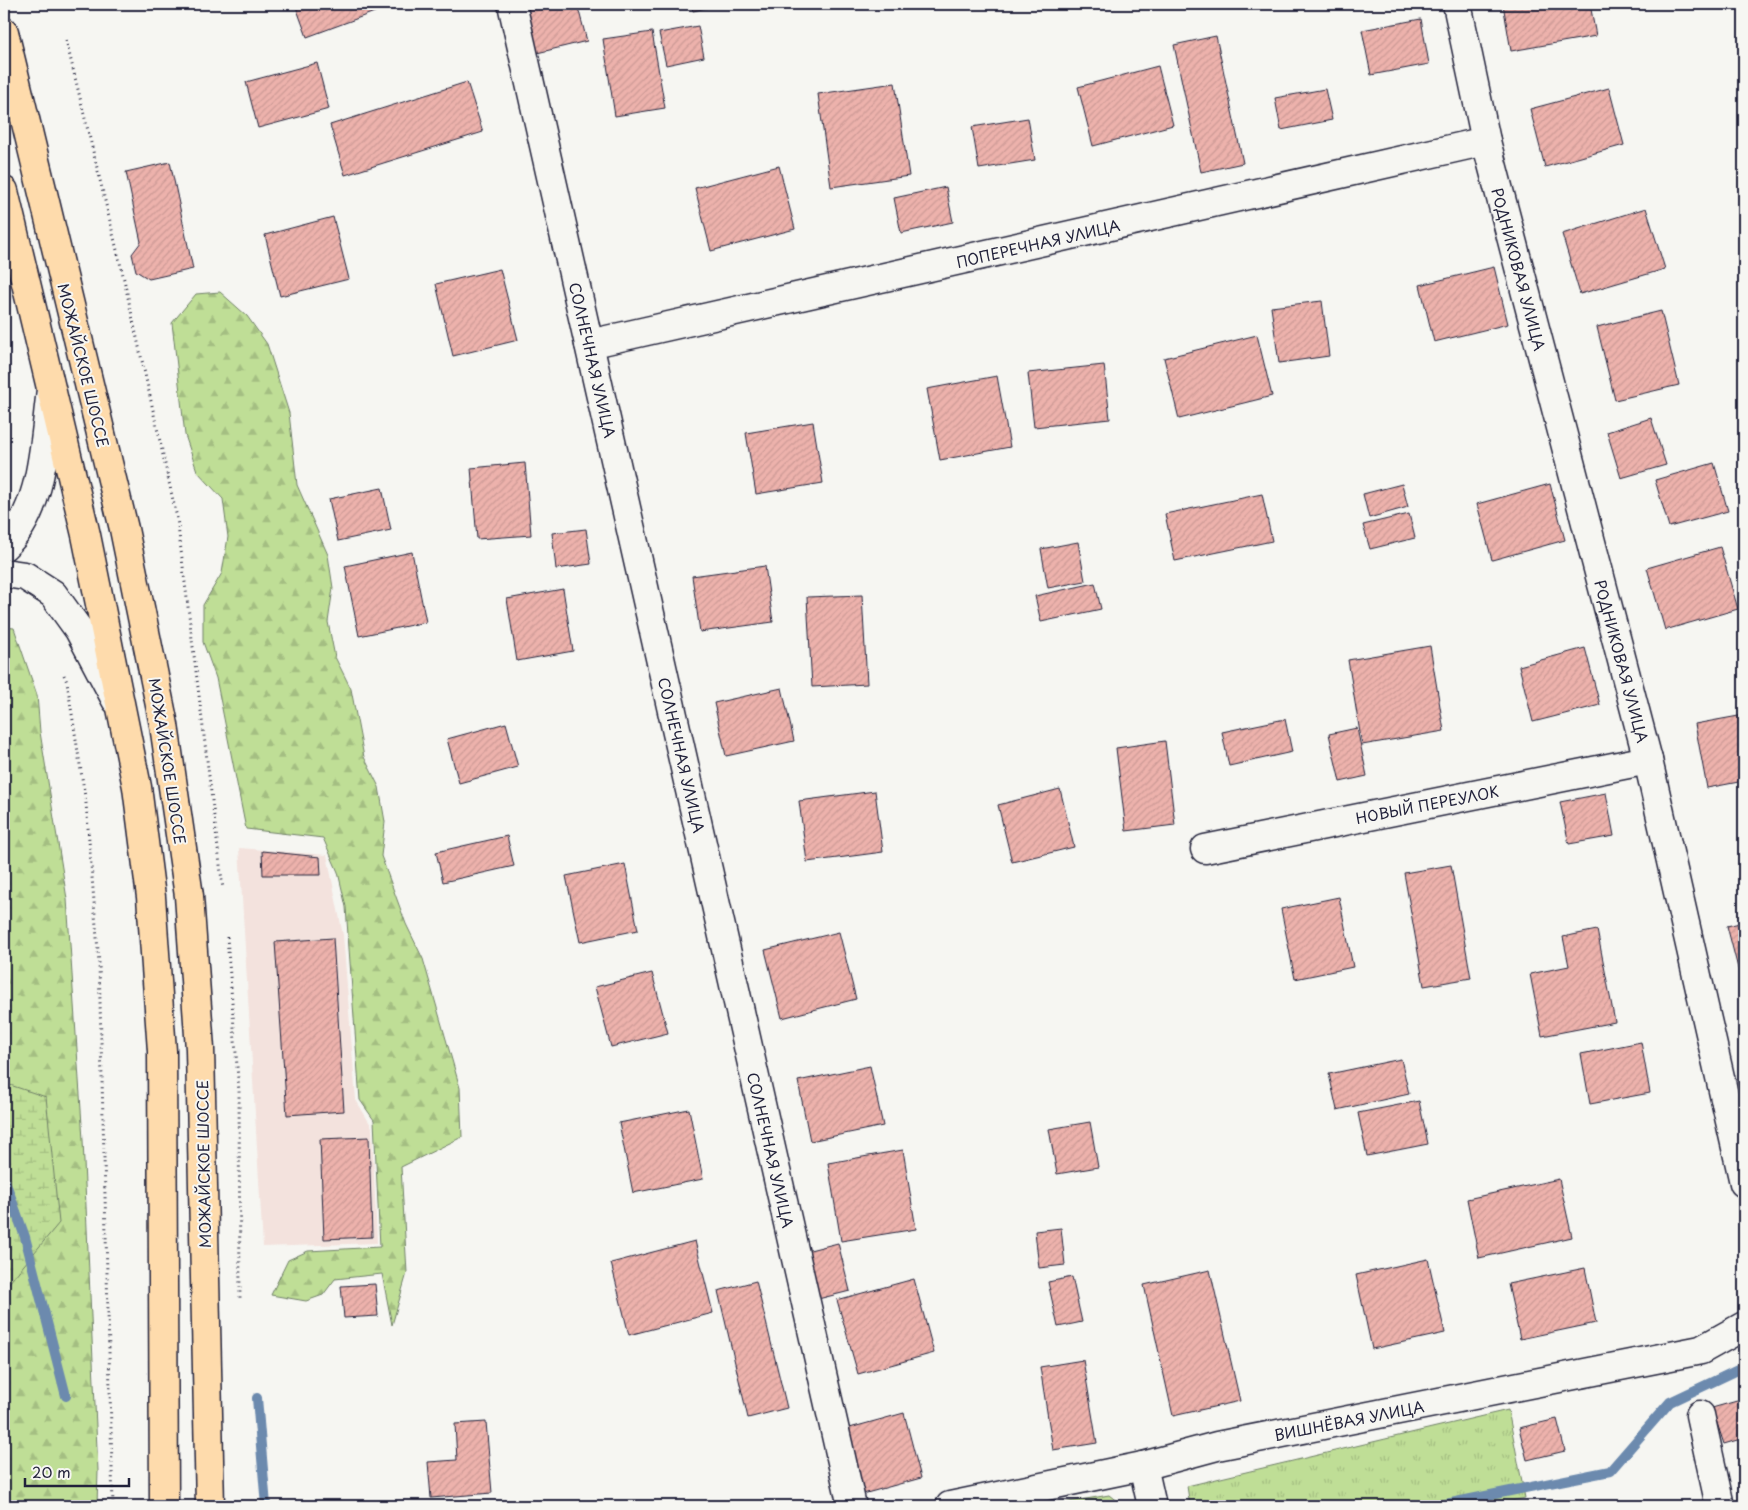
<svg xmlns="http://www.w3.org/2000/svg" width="1748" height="1510" font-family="'Playpen Sans',sans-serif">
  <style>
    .built { fill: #f3e2dd }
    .grass { fill: url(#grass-tufts); stroke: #708068 }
    .forest { fill: url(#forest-firs); stroke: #708068 }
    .wetland { fill: url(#wetland-marsh); stroke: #708068 }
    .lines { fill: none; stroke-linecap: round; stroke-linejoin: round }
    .stream { stroke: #6c8aae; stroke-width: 10 }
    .building { fill: url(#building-hatch); stroke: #22223b }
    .minor-casing { stroke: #22223b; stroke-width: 31 }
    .major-casing { stroke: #22223b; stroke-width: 31 }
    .path { stroke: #22223b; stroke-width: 3; stroke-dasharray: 1 4; stroke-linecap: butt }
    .minor { stroke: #f6f6f2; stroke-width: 28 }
    .major { stroke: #fedbac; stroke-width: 28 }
    .labels { text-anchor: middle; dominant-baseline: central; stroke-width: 4; stroke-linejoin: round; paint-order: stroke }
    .street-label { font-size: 15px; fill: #22223b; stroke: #f6f6f2 }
  </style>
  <defs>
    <pattern id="grass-tufts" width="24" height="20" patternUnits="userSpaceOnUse" patternTransform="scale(1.25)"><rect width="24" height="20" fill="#bfde96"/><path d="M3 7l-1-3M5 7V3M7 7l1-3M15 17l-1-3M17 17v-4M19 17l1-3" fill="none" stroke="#a4be82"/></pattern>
    <pattern id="forest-firs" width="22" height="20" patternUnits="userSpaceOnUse" patternTransform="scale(1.25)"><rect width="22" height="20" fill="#bfde96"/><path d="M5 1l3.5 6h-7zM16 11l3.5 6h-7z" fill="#a4be82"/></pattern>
    <pattern id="wetland-marsh" width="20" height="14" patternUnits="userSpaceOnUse" patternTransform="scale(1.25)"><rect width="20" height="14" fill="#bfde96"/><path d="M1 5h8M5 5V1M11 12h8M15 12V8" fill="none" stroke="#a4be82"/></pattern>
    <pattern id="building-hatch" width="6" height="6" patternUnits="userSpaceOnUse" patternTransform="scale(1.25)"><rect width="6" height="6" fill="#edb2ac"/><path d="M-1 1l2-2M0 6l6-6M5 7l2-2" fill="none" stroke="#cb9995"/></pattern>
  </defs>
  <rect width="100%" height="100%" fill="#f6f6f2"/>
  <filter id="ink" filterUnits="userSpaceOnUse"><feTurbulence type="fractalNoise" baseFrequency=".02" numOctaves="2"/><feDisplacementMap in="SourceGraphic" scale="10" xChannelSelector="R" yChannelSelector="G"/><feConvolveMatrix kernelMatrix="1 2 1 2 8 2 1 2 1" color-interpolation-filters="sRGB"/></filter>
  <g filter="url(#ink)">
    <polygon class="built" points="239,848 327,855 343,935 356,1100 372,1127 377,1243 263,1247"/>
    <g class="grass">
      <polygon points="1508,1410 1525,1498 1488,1506 1190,1506 1187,1486"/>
      <polygon points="1109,1495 1123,1506 1046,1506"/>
    </g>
    <g class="forest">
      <polygon points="220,292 247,316 267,344 289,413 297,485 328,555 333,588 328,622 335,657 351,689 364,757 379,787 385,822 381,856 406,924 423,959 460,1088 462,1137 401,1167 407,1273 392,1325 382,1274 335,1279 323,1295 306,1301 271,1295 288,1260 308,1251 380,1247 374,1120 360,1100 346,907 338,872 323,838 246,829 216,678 203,642 203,605 222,573 228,537 223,499 197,471 185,435 172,323 196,294"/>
      <polygon points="4,627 14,628 37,695 40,732 67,899 83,1140 98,1471 97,1506 4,1506"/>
    </g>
    <polygon class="wetland" points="4,1083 46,1097 59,1223 4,1289"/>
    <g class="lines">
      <g class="stream">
        <polyline points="4,1178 25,1237 66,1396"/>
        <polyline points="257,1398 266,1506"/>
        <polyline points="1436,1506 1610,1471 1670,1402 1744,1367"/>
      </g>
    </g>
    <g class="building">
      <polygon points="295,4 387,4 388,7 307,37"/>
      <polygon points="524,4 577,4 587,41 537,53"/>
      <polygon points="691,4 723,4 693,11"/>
      <polygon points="1503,4 1590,4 1596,36 1511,51"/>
      <polygon points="1421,19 1429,64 1371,75 1362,30"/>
      <polygon points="698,26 704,57 666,65 659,33"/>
      <polygon points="652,32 665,108 615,116 603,39"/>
      <polygon points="1216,36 1243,163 1201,172 1174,45"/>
      <polygon points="317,63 329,109 258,128 246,82"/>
      <polygon points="1158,66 1173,125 1093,146 1078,87"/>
      <polygon points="467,82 483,132 345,175 330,125"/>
      <polygon points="895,83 909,176 831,187 818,94"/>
      <polygon points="1609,88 1624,145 1545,167 1530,109"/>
      <polygon points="1325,89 1332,120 1281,130 1275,98"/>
      <polygon points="1028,118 1035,160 979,169 972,127"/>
      <polygon points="170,162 193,269 149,279 136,271 132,254 141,242 126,172"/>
      <polygon points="779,166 795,229 711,251 695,188"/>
      <polygon points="946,187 953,222 901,233 894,198"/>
      <polygon points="1646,208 1665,269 1580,294 1562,234"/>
      <polygon points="333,217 349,279 280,296 265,235"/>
      <polygon points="1494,267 1508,324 1434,342 1420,285"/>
      <polygon points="500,269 518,340 453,356 436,284"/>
      <polygon points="1322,301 1329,356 1279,363 1271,307"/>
      <polygon points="1661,311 1679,385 1615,400 1597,327"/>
      <polygon points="1257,335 1272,396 1179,419 1164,358"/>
      <polygon points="1104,365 1110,419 1034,427 1028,373"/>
      <polygon points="997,376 1010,447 940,460 927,389"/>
      <polygon points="1651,418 1666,465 1621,478 1607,432"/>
      <polygon points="813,422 823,483 756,494 746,433"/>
      <polygon points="525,463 531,535 477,539 471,468"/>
      <polygon points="1714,463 1728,511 1669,527 1655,480"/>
      <polygon points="1402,484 1408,507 1369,518 1363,494"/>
      <polygon points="1550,484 1565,540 1492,560 1477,504"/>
      <polygon points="382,488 391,530 338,541 329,499"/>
      <polygon points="1262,494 1272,541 1175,561 1165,514"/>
      <polygon points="1409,514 1415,538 1370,549 1363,525"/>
      <polygon points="586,529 591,564 556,569 552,533"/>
      <polygon points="1078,542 1085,581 1048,588 1041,549"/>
      <polygon points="1720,547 1738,609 1665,630 1647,568"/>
      <polygon points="412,552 426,622 359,636 345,566"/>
      <polygon points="765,566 773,622 700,632 692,576"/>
      <polygon points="1095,583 1101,609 1041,622 1035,596"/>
      <polygon points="563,589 573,651 517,661 507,599"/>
      <polygon points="862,595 867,684 812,687 807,597"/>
      <polygon points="1430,646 1444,731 1362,745 1348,660"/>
      <polygon points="1585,648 1600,705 1533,722 1519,666"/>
      <polygon points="782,688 794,741 726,756 714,703"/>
      <polygon points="1744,715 1744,781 1707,788 1695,724"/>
      <polygon points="1285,719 1292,752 1229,766 1222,732"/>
      <polygon points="506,723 518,767 459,783 447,739"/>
      <polygon points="1357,728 1367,776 1340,782 1329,734"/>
      <polygon points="1165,741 1175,825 1126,831 1116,748"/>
      <polygon points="1060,789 1074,847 1012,862 998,805"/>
      <polygon points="875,791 883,852 807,862 799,801"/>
      <polygon points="1606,793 1614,836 1569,844 1560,802"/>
      <polygon points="507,836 514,866 443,882 436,852"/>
      <polygon points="262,851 320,857 321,875 263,875"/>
      <polygon points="625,864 638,930 580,942 566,876"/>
      <polygon points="1451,865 1471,978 1424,986 1404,873"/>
      <polygon points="1339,897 1353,967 1295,979 1281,909"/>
      <polygon points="1744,922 1744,975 1740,976 1727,926"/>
      <polygon points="1597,930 1615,1022 1542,1036 1530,974 1569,966 1563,937"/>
      <polygon points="839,932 856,999 782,1018 765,950"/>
      <polygon points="333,938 344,1111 287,1115 275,942"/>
      <polygon points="652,973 668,1033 611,1047 595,987"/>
      <polygon points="1641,1042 1650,1093 1590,1104 1581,1054"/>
      <polygon points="1401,1059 1409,1094 1337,1110 1329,1074"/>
      <polygon points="870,1066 883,1126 810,1141 798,1081"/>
      <polygon points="1419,1101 1428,1144 1367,1156 1358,1113"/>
      <polygon points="689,1109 703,1179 633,1193 619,1123"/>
      <polygon points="1090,1122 1098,1167 1057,1174 1049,1129"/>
      <polygon points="369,1137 372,1237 324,1239 320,1139"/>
      <polygon points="903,1150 916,1229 841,1241 828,1163"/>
      <polygon points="1559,1179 1572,1237 1479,1258 1467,1199"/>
      <polygon points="1061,1228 1065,1265 1039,1268 1035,1231"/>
      <polygon points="695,1241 713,1313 629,1335 611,1263"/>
      <polygon points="838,1243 850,1291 814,1300 802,1252"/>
      <polygon points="1428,1259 1445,1333 1372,1349 1356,1275"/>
      <polygon points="1585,1268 1596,1323 1520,1339 1508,1284"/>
      <polygon points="1210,1270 1240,1401 1173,1416 1144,1285"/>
      <polygon points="1072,1277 1082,1322 1058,1327 1048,1282"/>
      <polygon points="914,1279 934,1353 858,1374 837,1300"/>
      <polygon points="756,1281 787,1408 748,1418 718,1291"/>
      <polygon points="375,1284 378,1316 344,1318 341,1286"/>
      <polygon points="1083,1360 1097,1443 1053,1450 1040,1367"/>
      <polygon points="1744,1399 1744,1438 1724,1444 1712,1408"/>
      <polygon points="904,1413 921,1478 863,1494 846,1429"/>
      <polygon points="1557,1419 1565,1451 1527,1460 1519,1428"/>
      <polygon points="486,1422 492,1493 431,1498 428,1462 457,1460 455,1424"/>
    </g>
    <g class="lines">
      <g class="minor-casing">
        <g id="minor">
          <polyline points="512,4 852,1506"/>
          <polyline points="1457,4 1486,141 1648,760 1744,1183"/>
          <polyline points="589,344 1486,141"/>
          <path d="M 4,546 C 44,510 44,441 51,390"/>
          <polyline points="4,573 25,576 53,594 79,630 116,700"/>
          <polyline points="1205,849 1648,760"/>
          <polyline points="1700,1415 1720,1506"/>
          <polyline points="1143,1466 1152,1506"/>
          <polyline points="950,1506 1143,1466 1217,1446 1701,1350 1744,1326"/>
        </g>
      </g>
      <g class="major-casing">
        <g id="major">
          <polyline points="4,32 124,529 164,725 189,896 200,1049 210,1506"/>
          <polyline points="4,191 86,535 137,787 151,897 162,1051 164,1506"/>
        </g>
      </g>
      <g class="path">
        <polyline points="66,40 123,275 177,518 223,889"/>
        <polyline points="64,675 67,682 86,803 99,963 113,1506"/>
        <polyline points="227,937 239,1092 240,1301"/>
      </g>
      <use href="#minor" class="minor"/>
      <use href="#major" class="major"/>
    </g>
  </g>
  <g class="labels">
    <g class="street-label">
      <text transform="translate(1038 243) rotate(-13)">ПОПЕРЕЧНАЯ УЛИЦА</text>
      <text transform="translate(1519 269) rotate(75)">РОДНИКОВАЯ УЛИЦА</text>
      <text transform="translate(593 360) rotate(77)">СОЛНЕЧНАЯ УЛИЦА</text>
      <text transform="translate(84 365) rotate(76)">МОЖАЙСКОЕ ШОССЕ</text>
      <text transform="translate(1622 661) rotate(75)">РОДНИКОВАЯ УЛИЦА</text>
      <text transform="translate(682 755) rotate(77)">СОЛНЕЧНАЯ УЛИЦА</text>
      <text transform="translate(168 761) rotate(81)">МОЖАЙСКОЕ ШОССЕ</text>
      <text transform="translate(1427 804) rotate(-11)">НОВЫЙ ПЕРЕУЛОК</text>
      <text transform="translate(771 1150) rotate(77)">СОЛНЕЧНАЯ УЛИЦА</text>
      <text transform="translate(203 1164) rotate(-91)">МОЖАЙСКОЕ ШОССЕ</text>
      <text transform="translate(1349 1420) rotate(-11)">ВИШНЁВАЯ УЛИЦА</text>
    </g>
  </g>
  <rect width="1748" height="1510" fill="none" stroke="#f6f6f2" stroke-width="20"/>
  <rect x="10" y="10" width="1728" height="1490" fill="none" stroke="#22223b" stroke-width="2" filter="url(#ink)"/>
  <path d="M25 1478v8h104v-8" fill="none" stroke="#22223b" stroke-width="2.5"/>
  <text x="32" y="1478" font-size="15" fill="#22223b" stroke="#f6f6f2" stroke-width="4" paint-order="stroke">20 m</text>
</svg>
